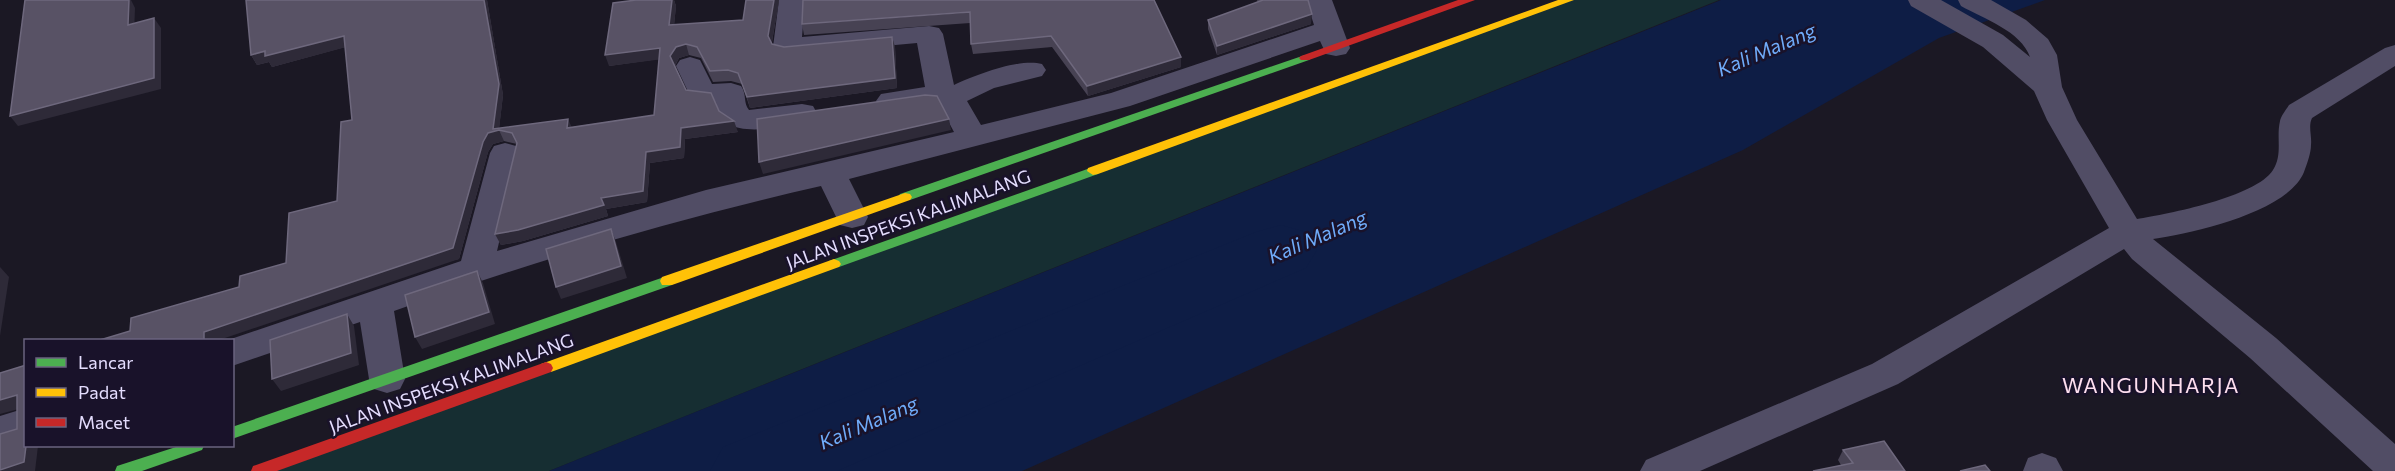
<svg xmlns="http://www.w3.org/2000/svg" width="2395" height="471" font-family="Commissioner,sans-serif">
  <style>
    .green { fill: #162e32 }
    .water { fill: #0e1d45 }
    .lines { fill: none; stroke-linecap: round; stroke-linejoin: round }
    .river { fill: #0e1d45; fill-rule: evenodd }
    .street { fill: #514d65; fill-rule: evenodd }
    .fast { fill: #4caf50; fill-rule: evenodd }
    .slow { fill: #ffc107; fill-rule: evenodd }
    .jam { fill: #c62828; fill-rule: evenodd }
    .wall { fill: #474253 }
    .shaded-wall { fill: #2e2a38 }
    .building { fill: #585265; stroke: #6e687d; stroke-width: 1.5 }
    .labels { text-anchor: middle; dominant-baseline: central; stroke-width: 5; stroke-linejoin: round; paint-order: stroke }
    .street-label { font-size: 18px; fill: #e4ddfe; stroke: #19122a }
    .water-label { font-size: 20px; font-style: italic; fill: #6fabf9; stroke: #19122a }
    .quarter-label { font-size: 21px; letter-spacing: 1.5px; fill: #fedfef; stroke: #19122a }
  </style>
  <rect width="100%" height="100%" fill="#1b1824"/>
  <polygon class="green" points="1567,0 1719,0 549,471 259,471"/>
  <polygon class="water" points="1721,0 2045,0 1939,38 1743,150 1022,471 549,471"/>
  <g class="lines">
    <polygon class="river" points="1281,225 1306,232 1317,250 1306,268 837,471 710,471 723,447 1256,232"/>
    <g class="street">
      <path d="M 779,0 L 805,0 L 802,37 L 929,26 L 939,28 L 943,34 L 954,85 C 976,75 1019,58 1042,64 L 1046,70 L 1042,76 L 994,88 L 967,101 L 981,125 L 1111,93 L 1314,25 L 1306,0 L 1332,0 L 1350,48 L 1346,54 L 1336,56 L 1326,54 L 1320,41 L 1130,106 L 849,179 L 868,217 L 864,225 L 852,228 L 840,225 L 821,186 C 676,219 534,261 394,311 L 405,379 L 400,389 L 387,393 L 374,389 L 369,379 L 360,322 L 232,366 L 232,340 L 228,340 L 461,261 L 490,153 L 494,146 L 505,143 L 516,146 L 520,153 L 497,251 L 706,190 L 954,132 L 940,106 C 920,104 900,113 881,108 L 876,101 L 881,94 L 925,87 L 917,43 L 787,55 L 777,53 L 773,47 Z"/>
      <path d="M 1908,0 L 1941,0 L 2003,35 L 2030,57 C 2021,31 1984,19 1961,6 L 1958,0 L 1991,0 L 2026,20 L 2048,39 L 2057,55 L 2062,87 L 2077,120 L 2137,219 C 2168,214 2256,197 2273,170 C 2283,154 2276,138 2280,121 C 2281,116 2286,110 2289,105 L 2385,48 L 2395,45 L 2395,66 L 2312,118 C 2308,126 2312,136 2311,145 C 2311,153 2307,164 2304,172 C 2288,212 2193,233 2153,239 L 2276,338 L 2395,444 L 2395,471 L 2373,471 L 2250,358 L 2132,259 L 2124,249 L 1898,384 L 1700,471 L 1640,471 L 1646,460 L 1872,364 L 2109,228 L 2047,120 L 2034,91 L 1983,47 L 1911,6 Z"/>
      <path d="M 690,57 L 700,60 L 712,84 L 731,83 L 741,86 C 747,94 743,103 749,110 L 802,104 L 813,106 L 817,113 L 813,120 C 788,126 716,145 716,102 L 692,100 L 676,66 L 680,60 Z"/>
      <polygon points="26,408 26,438 0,446 0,416"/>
      <polygon points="2042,453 2056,458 2063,471 2023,471 2028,458"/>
    </g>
    <g class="fast">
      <polygon points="1305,55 1309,56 1311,58 1309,60 910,200 900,200 898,197 900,194"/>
      <polygon points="1093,167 1099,171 1098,174 839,267 829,267 827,264 829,261"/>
      <polygon points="667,276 672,277 674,281 672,285 232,439 232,427"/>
      <polygon points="179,446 204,446 202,450 142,471 115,471 117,466"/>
    </g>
    <g class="slow">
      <polygon points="1558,0 1574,0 1098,174 1093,175 1087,171 1088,168"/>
      <polygon points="905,193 910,194 912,197 910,200 672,285 662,285 660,281 662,277"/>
      <polygon points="834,259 839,261 841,264 839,267 551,372 541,372 539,368 541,364"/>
    </g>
    <g class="jam">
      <polygon points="1458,0 1475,0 1309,60 1301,60 1299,58 1301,56"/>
      <polygon points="546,362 551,364 553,368 551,372 277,471 251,471 253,466"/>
    </g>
  </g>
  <g class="wall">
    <polygon points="246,0 487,0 503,95 499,128 572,127 654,115 659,59 609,66 636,0 674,0 676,6 674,25 743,20 746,0 779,0 772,42 772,44 784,47 892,37 895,47 897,88 750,108 742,84 731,81 713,82 701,58 689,55 679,58 675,66 686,90 719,111 738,132 685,139 684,158 650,163 647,202 606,209 608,216 523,241 501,245 495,234 517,144 504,141 493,144 488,152 459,259 130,331 239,287 286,263 337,201 352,120 345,47 272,67 269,62 257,65 251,55"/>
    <polygon points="1154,0 1181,67 1088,96 1052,47 973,54 971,44 970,23 804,35 802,24"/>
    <polygon points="1257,0 1308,0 1311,24 1217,55 1208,29 1208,20 1258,3"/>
    <polygon points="1843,450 1905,471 1841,465 1838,460"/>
  </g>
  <g class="shaded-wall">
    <polygon points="126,0 131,0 135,8 134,35 128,25"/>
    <polygon points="484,0 487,0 503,95 499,130 504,141 493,144 488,152 459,259 219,340 204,340 204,332 483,142 488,133 493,129"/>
    <polygon points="672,0 674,0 676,6 673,36 669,25"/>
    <polygon points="774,0 779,0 771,47 768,36"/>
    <polygon points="1312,14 1311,24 1217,55 1217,46"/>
    <polygon points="154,18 161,28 161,89 18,126 10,116"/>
    <polygon points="344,36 350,46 272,67 269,62 257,65 251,55"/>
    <polygon points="892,37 895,47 897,88 750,108 747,97"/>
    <polygon points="686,44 689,55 679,58 674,67 670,56 676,47"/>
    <polygon points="660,48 663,59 609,66 605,55"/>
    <polygon points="1181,57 1181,67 1088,96 1087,86"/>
    <polygon points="568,119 573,130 567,128"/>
    <polygon points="949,119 951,130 763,174 759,162"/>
    <polygon points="734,121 738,132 685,139 684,158 650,163 647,202 606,209 608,216 523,241 501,245 495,234 601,198 646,152 681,128"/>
    <polygon points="611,229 616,242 627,278 561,299 556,287"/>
    <polygon points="0,267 9,277 0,336"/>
    <polygon points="477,271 483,283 495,324 422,349 415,337"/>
    <polygon points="347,314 354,326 359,365 281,391 272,379"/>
    <polygon points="17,395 26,407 0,414 0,400"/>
    <polygon points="26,446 38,446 35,471 0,471 0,470"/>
  </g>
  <g class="building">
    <polygon points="25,0 129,0 128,25 154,18 154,78 10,116"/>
    <polygon points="246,0 484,0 499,84 493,129 568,119 567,128 654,115 660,48 605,55 613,3 636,0 672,0 669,25 743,20 746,0 774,0 768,36 772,44 784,47 892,37 895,78 747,97 738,73 728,70 710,71 697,47 686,44 676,47 670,56 686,90 711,93 719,111 734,121 681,128 680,147 646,152 643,191 601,198 604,205 518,230 495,234 517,143 512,133 499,130 488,133 483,142 453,248 204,332 204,340 100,340 130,331 131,318 239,287 240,276 286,263 289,213 337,201 341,122 352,120 344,36 265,56 265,51 251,55"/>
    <polygon points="803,0 1154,0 1181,57 1087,86 1051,36 971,44 970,12 802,24"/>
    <polygon points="1263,0 1308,0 1312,14 1217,46 1208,20"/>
    <polygon points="925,95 937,96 949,119 759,162 757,119"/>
    <polygon points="611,229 621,266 556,287 546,249"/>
    <polygon points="477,271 489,312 415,337 405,295"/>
    <polygon points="347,314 351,353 272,379 270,340"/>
    <polygon points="26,365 26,446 24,462 0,470 0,434 17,429 17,395 0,400 0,373"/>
    <polygon points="1884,441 1905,471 1813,471 1853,463 1843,450"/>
    <polygon points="1985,465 1990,471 1960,471"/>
  </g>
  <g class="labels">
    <g class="street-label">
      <text transform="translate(908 219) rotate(-20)">JALAN INSPEKSI KALIMALANG</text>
      <text transform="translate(451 383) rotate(-20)">JALAN INSPEKSI KALIMALANG</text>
    </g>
    <g class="water-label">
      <text transform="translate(1766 49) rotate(-23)">Kali Malang</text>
      <text transform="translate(1317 236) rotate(-23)">Kali Malang</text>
      <text transform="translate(868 422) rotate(-23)">Kali Malang</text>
    </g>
    <g class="quarter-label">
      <text x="2151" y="384">WANGUNHARJA</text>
    </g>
  </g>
  <rect x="24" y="339" width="210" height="108" fill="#19122a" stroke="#6a637f" stroke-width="1.5"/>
  <rect x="36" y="358" width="30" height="9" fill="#4caf50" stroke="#6a637f" stroke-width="1.5"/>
  <text x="78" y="369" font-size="18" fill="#e4ddfe">Lancar</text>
  <rect x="36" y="388" width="30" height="9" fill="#ffc107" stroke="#6a637f" stroke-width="1.5"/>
  <text x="78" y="399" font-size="18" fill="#e4ddfe">Padat</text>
  <rect x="36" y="418" width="30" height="9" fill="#c62828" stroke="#6a637f" stroke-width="1.5"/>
  <text x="78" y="429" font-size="18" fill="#e4ddfe">Macet</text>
</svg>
